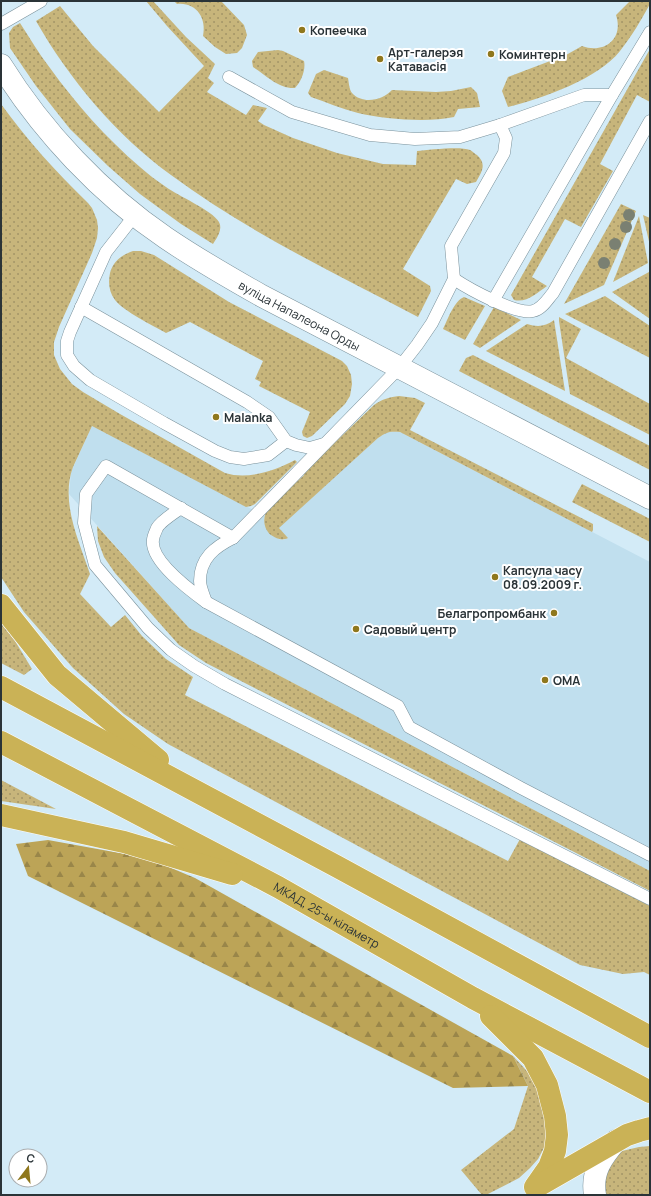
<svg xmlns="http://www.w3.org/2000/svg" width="651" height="1196" font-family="Manrope,sans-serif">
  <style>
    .built { fill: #c0dfee }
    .grass { fill: url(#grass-dots) }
    .forest { fill: url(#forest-firs) }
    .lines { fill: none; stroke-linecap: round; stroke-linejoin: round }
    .service-casing { stroke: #7a919b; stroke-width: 13 }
    .tertiary-casing { stroke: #7a919b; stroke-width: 23 }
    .secondary-casing { stroke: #7a919b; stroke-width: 23 }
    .trunk-casing { stroke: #fff; stroke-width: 23 }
    .service { stroke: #fff; stroke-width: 12 }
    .tertiary { stroke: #fff; stroke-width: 22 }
    .secondary { stroke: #fff; stroke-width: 22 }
    .trunk { stroke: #cab256; stroke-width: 22 }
    .tree { fill: #7a8072 }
    .poi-dot { fill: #8f771c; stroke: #fff; stroke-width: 1.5 }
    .labels { text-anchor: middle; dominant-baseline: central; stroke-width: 4; stroke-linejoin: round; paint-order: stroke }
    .poi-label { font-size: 12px; font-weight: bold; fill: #2a3337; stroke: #fff; text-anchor: start }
    .street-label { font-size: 12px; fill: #2a3337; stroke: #fff }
  </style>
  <defs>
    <pattern id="grass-dots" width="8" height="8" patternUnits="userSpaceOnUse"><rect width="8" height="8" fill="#c7b57b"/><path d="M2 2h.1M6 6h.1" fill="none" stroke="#a29466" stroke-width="1.8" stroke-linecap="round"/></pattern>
    <pattern id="forest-firs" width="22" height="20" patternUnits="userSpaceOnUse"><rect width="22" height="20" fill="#bca457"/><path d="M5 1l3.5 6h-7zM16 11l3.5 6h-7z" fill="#998649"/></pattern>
  </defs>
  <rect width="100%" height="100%" fill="#d3ebf7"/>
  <polygon class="built" points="92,426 265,516 264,519 279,539 283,540 288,538 278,528 378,438 387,432 400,432 650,562 650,871 189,628 69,494 71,472"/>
  <g class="grass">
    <path d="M 146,1 L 153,1 L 186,37 L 215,64 L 208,78 L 214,83 L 207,92 L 246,115 L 253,105 L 267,108 L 258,121 L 264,125 L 293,138 L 337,153 L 383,164 L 416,165 L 417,151 C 429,150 460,146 470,150 C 472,151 475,154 477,155 C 487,164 482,172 476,182 L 467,184 L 456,179 L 403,269 L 430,286 L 431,291 L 418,317 C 334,273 248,232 171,175 C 117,136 69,79 36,21 L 60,6 L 93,46 L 159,112 L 204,66 L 167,26 Z"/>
    <path d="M 174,1 L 221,1 L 244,25 L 247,35 L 242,48 L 237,53 L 226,54 L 215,47 L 203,36 C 207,18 196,2 177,4 Z"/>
    <path d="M 630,1 L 650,1 L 650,4 C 641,20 632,36 620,51 C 598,79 543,98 508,107 L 502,91 L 508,77 L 566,55 L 582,46 C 604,54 624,39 616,15 Z"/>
    <path d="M 20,23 C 30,38 39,54 50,68 C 76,104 106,138 140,167 C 148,174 157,181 166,187 C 178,196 212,210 219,222 C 223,229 217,238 213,244 L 181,224 L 140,194 L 108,166 L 70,129 L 36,86 L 10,48 L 9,33 L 13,27 Z"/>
    <path d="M 650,49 L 650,102 L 637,95 L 600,164 L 613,171 L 581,227 L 565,219 L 532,277 L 547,286 C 537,293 527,303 514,300 L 511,295 Z"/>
    <path d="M 278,50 L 283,51 L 304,61 C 306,70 301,82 295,88 C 279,89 266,75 253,67 L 252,61 L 258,52 Z"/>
    <path d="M 324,70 L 348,78 C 349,83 349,89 352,93 C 363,105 383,100 392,90 L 436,92 L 451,91 L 471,87 L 477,93 L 480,107 L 458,109 L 454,117 C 427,123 384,119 358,113 C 342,109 326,102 311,97 L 308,93 L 316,74 Z"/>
    <path d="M 1,104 C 27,140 56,172 88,203 L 92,208 L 97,220 L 98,228 L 97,238 L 92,253 L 59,327 L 54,342 L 54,355 L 60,369 L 72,384 L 83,392 L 120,414 L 225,473 C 248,480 274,471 295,460 L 297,462 L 255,504 L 251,506 L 246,507 L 92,426 L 73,467 C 60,502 79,541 90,574 L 80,594 L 111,627 L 125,615 L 142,636 L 166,659 L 193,677 L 185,695 L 508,861 L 520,839 L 650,906 L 650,975 L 644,972 L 623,974 L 580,965 L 168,744 L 124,714 L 73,668 L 24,612 L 1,577 Z"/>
    <polygon points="621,204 636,211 604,285 564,304"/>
    <polygon points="643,215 650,218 650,246"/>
    <polygon points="639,216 648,263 613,282"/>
    <path d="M 133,251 L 141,251 L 154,255 L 229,302 L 342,361 L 347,366 L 351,375 L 352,384 L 350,396 L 345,404 L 312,436 L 307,438 L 303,436 L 302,432 L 310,412 L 259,386 L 261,382 L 255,379 L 263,361 L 190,322 L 166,333 C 154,326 123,311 115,300 C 109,292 108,283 110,273 C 113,261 122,255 133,251 Z"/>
    <polygon points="649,272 650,319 612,292"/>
    <polygon points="605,296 650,326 650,358 565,314"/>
    <path d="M 464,297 L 485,306 L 465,340 L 443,329 C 448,319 454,301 464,297 Z"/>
    <polygon points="494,307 521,320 480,348 473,344"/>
    <polygon points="559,317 581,329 566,358 650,404 650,435 570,394 559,321"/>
    <path d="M 554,320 L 565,391 L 486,351 L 527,324 C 537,327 545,327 554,320 Z"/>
    <polygon points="473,355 650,446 650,470 459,371 466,358"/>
    <path d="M 399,396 L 415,398 L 425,403 L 410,430 L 593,524 L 593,530 L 592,532 L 400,432 C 389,431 387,432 378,438 L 279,528 L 288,538 C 282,541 277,539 271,535 C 265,530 263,522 265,515 C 268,506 296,483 304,475 L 303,473 L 374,405 C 382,399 390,397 399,396 Z"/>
    <polygon points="582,484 650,519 650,542 572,502"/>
    <polygon points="97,526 189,628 650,871 650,891 206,663 179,645 115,573 104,557 98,541"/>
    <polygon points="1,623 15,641 32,669 24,675 1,663"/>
    <polygon points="1,780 56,809 1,801"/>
    <polygon points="513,1056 537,1082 548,1128 545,1146 538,1159 530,1168 519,1178 486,1195 482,1195 461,1170 514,1129 528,1086"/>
    <polygon points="650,1146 650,1195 606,1195 604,1176 611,1162 622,1151 639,1147"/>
  </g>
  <polygon class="forest" points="48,840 125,854 164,865 195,878 513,1056 528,1086 453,1088 28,876 16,844"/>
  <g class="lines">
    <g class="service-casing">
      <g id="service">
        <polyline points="1,24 41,1"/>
        <polyline points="229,77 292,112 370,135 415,139 460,137 500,125 584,95 612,95"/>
        <polyline points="135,215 106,252 70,332 67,341 67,355 74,366 90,380 164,423 215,451 230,457 244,459 268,455 286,441"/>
        <path d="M 454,279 C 469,289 516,315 533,311 C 542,309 547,300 553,293 L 650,121"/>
        <polyline points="493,301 612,95 650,32"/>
        <polyline points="81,307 247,402 269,417 286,441 296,445 310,448 324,444"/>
        <path d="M 181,508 C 174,513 161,521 157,528 C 156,531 153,536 153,540 C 150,561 191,591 206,602 C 204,596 200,587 200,581 C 200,558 215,547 233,538 L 399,368 L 417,345 L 432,323 L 454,279 L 451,246 L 504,153 L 506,138 L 500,125"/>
        <polyline points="233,538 106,466 86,494 84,523 95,565 148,628 171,650 194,666 225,684 650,899"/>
        <polyline points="206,602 398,706 409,727 521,788 650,855"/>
      </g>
    </g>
    <g class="tertiary-casing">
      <g id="tertiary">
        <path id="s1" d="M 1,65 C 42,131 101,194 166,238 C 197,259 230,278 262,296 L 650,498"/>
      </g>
    </g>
    <g class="secondary-casing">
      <path id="secondary" d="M 595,1195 C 591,1172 602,1157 616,1141"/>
    </g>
    <g class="trunk-casing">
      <g id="trunk">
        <polyline points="1,605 57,675 158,760"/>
        <polyline points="1,687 336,866 650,1037"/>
        <path id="s2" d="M 1,742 L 278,887 L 473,998 L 650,1092"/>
        <polyline points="1,815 124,842 232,874"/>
        <polyline points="491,1016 533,1058 547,1085 555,1116 557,1135 555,1151 549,1167 535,1187"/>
        <polyline points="538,1186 627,1135 639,1131 650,1128"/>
      </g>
    </g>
    <use href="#service" class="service"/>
    <use href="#tertiary" class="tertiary"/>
    <use href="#secondary" class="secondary"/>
    <use href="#trunk" class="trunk"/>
  </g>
  <g class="tree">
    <circle cx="629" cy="215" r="6"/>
    <circle cx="626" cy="227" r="6"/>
    <circle cx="615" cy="244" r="6"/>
    <circle cx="604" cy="263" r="6"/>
  </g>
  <g class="poi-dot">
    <circle cx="302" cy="30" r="4"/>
    <circle cx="491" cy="54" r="4"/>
    <circle cx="380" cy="59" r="4"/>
    <circle cx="216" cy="417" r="4"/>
    <circle cx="495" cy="577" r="4"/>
    <circle cx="554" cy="613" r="4"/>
    <circle cx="356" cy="629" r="4"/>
    <circle cx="545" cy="680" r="4"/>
  </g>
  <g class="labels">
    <g class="poi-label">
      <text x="310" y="30">Копеечка</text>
      <text x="388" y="52">Арт-галерэя<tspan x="388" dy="14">Катавасія</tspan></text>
      <text x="499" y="54">Коминтерн</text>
      <text x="224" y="417">Malanka</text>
      <text x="503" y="570">Капсула часу<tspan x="503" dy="14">08.09.2009 г.</tspan></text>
      <text x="546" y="613" text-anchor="end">Белагропромбанк</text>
      <text x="364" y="629">Садовый центр</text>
      <text x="553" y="680">ОМА</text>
    </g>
    <g class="street-label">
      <text stroke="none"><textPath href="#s1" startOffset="395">вуліца Напалеона Орды</textPath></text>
      <text stroke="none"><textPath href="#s2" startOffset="369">МКАД, 25-ы кіламетр</textPath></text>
    </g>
  </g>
  <rect width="651" height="1196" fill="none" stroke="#2a3337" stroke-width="4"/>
  <g transform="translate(28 1168) rotate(16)"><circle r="19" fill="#ffffff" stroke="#aaadaf"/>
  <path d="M0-3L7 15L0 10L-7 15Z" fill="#8f771c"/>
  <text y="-6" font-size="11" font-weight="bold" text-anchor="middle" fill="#2a3337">С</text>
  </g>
</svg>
